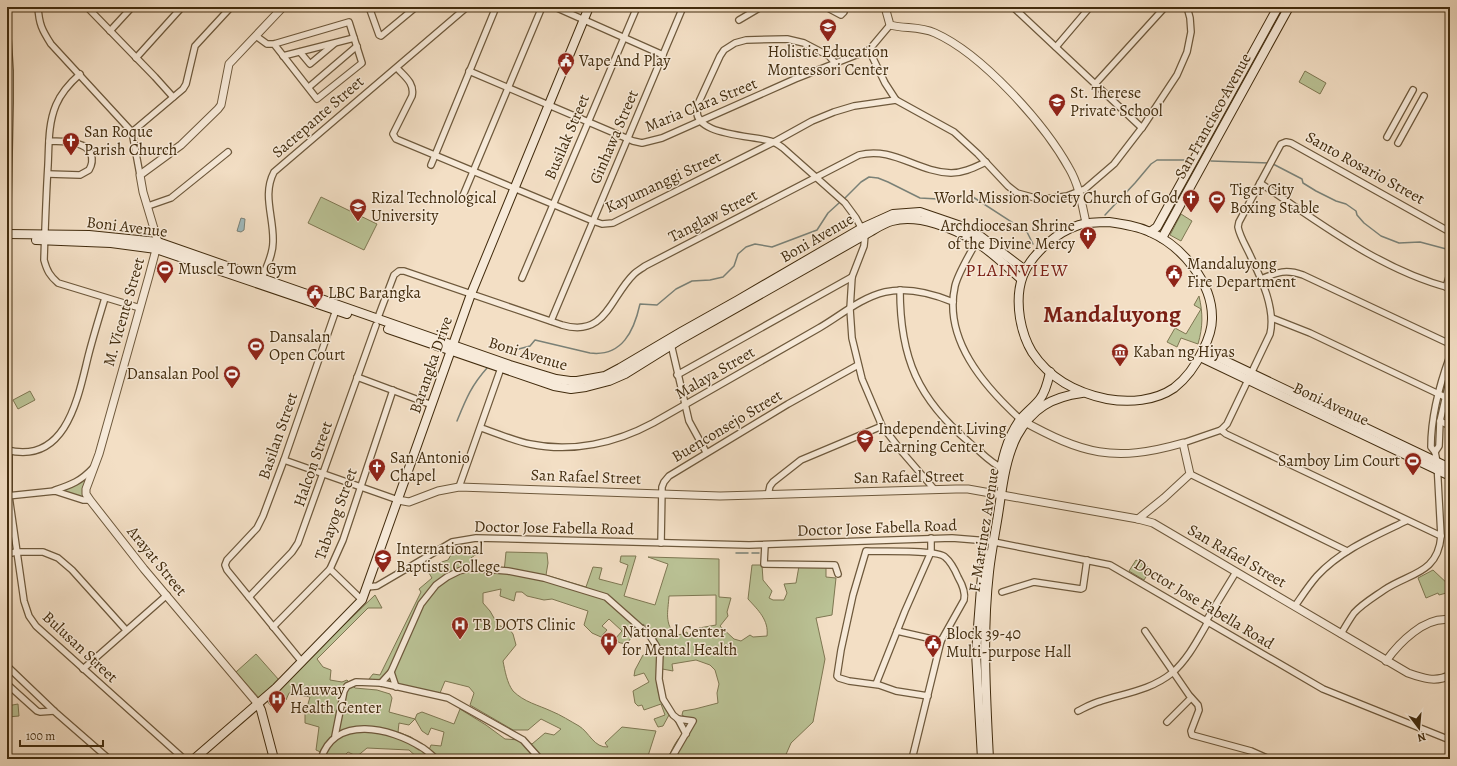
<svg xmlns="http://www.w3.org/2000/svg" width="1457" height="766" font-family="Alegreya,serif">
  <style>
    .green { fill: #bac295; stroke: #7e7752; fill-rule: evenodd }
    .water { fill: #9fbabd; stroke: #7a8177 }
    .lines { fill: none; stroke-linecap: round; stroke-linejoin: round }
    .stream { stroke: #7a8177; stroke-width: 1.5 }
    .minor-casing { stroke: #6e593c; stroke-width: 8 }
    .tertiary-casing { stroke: #6e593c; stroke-width: 9 }
    .secondary-casing { stroke: #422c0e; stroke-width: 10 }
    .minor { stroke: #f7ead9; stroke-width: 5.5 }
    .tertiary { stroke: #f7ead9; stroke-width: 7 }
    .secondary { stroke: #f7ead9; stroke-width: 8 }
    .labels { text-anchor: middle; dominant-baseline: central; stroke-width: 3; stroke-linejoin: round; paint-order: stroke }
    .poi-label { font-size: 16px; fill: #422c0e; stroke: #f7ead9; text-anchor: start }
    .street-label { font-size: 16px; fill: #422c0e; stroke: #f7ead9 }
    .quarter-label { font-size: 18px; letter-spacing: 1px; fill: #7a1f14; stroke: #f7ead9 }
    .town-label { font-size: 24px; font-weight: bold; fill: #7a1f14; stroke: #f7ead9 }
  </style>
  <rect width="100%" height="100%" fill="#f3dfc5"/>
  <filter id="stains"><feTurbulence type="fractalNoise" baseFrequency=".005" numOctaves="4"/><feColorMatrix values="0 0 0 0 .2 0 0 0 0 .09 0 0 0 0 .02 0 0 0 .5 -.17"/></filter>
  <radialGradient id="worn" r=".72"><stop offset=".6" stop-color="#630" stop-opacity="0"/><stop offset="1" stop-color="#630" stop-opacity=".3"/></radialGradient>
  <g class="green">
    <polygon points="1305,71 1326,83 1320,94 1299,82"/>
    <polygon points="321,197 377,224 364,250 308,223"/>
    <polygon points="1181,214 1192,221 1181,241 1170,235"/>
    <path d="M 1199,296 C 1203,313 1203,327 1198,344 L 1181,338 L 1177,347 L 1167,342 L 1175,328 L 1186,334 L 1201,309 L 1194,305 Z"/>
    <polygon points="30,391 35,400 18,409 13,400"/>
    <polygon points="90,476 88,500 62,490 72,487"/>
    <path d="M 467,549 L 470,553 L 478,553 L 471,558 L 481,572 L 485,573 L 504,572 L 506,552 L 547,553 L 548,563 L 546,575 L 586,587 L 593,567 L 602,568 L 599,579 L 622,585 L 628,565 L 620,562 L 621,556 L 636,556 L 624,596 L 655,605 L 668,564 L 648,557 L 719,559 L 719,597 L 731,598 L 727,612 L 728,616 L 720,626 L 734,639 L 741,641 L 750,635 L 753,637 L 767,636 C 769,620 758,610 748,599 L 752,565 L 762,565 L 763,580 L 772,591 L 769,598 L 773,600 L 784,600 L 787,593 L 784,584 L 796,583 L 799,566 L 826,567 L 826,577 L 836,578 L 832,615 L 816,618 L 825,659 L 813,722 L 791,743 L 784,759 L 657,759 L 670,754 C 677,738 681,735 695,724 L 682,715 L 683,711 L 695,709 L 718,703 L 717,693 L 719,684 L 715,670 L 710,665 L 696,660 L 672,664 L 673,671 L 657,668 C 656,690 658,697 669,715 L 663,726 L 658,727 L 654,719 L 665,715 L 661,704 L 644,710 L 642,705 L 638,706 L 635,703 L 633,691 L 649,682 L 644,673 L 634,676 L 635,670 L 643,655 L 653,653 L 660,647 C 657,638 651,630 643,624 L 627,643 C 622,644 618,643 615,639 L 622,631 L 609,619 L 602,626 L 607,630 L 601,637 L 592,633 L 584,625 L 588,611 L 552,599 L 544,600 L 527,596 L 522,592 L 516,592 L 514,601 L 500,596 L 501,589 L 483,593 L 483,603 L 490,611 L 498,625 L 510,630 L 513,634 L 516,645 L 503,661 C 505,671 507,683 513,691 C 524,702 538,705 551,711 C 561,715 570,721 579,726 C 589,732 594,748 608,747 L 605,743 L 622,727 L 656,731 L 647,759 L 419,759 L 409,750 L 367,748 L 355,758 L 354,755 L 348,752 L 341,759 L 326,759 L 327,755 L 316,750 L 319,727 L 305,723 L 305,714 L 310,697 L 289,693 L 286,700 L 275,698 L 274,704 L 271,706 L 267,701 L 285,685 L 314,654 L 375,595 L 382,608 L 368,608 L 317,659 L 323,667 L 331,670 L 330,680 L 342,682 L 347,680 L 355,688 L 377,690 L 390,694 L 392,698 L 389,712 L 415,719 L 417,714 L 422,712 L 454,724 L 460,709 L 486,725 L 505,739 L 520,740 L 532,744 L 545,733 L 554,735 L 561,729 L 541,719 L 528,730 L 513,730 L 470,705 L 474,693 L 469,687 L 445,681 L 440,693 L 388,682 L 369,679 L 373,674 L 380,675 L 421,592 L 419,589 L 432,578 L 427,570 L 429,566 L 448,560 L 451,555 ZM 716,595 L 716,625 L 699,628 L 698,636 L 689,637 L 687,632 L 676,636 C 664,623 668,612 669,596 ZM 415,719 L 422,731 L 428,735 L 431,728 L 444,732 L 441,746 L 431,745 L 429,750 L 411,737 L 398,732 L 399,723 L 409,725 Z"/>
    <polygon points="1136,560 1151,569 1144,580 1129,571"/>
    <polygon points="1433,570 1450,586 1450,592 1439,595 1438,593 1426,598 1418,578"/>
    <polygon points="256,654 279,680 259,698 236,672"/>
    <polygon points="18,704 19,716 8,717 7,706"/>
  </g>
  <polygon class="water" points="241,218 245,219 244,230 241,232 237,231"/>
  <g class="lines">
    <g class="stream">
      <polyline points="1211,161 1269,163"/>
      <polyline points="1273,164 1302,179 1303,183 1316,191 1336,201 1346,204 1356,211 1357,215 1364,223 1381,236 1399,243 1420,242 1450,250"/>
      <polyline points="844,199 861,182 869,177 878,178 888,182 920,198 938,199 973,197 1027,232 1033,244"/>
      <polyline points="1105,215 1135,183 1151,164 1157,160 1190,160"/>
      <path d="M 515,350 L 530,346 L 535,340 L 590,353 C 622,357 634,331 640,304 L 657,305 L 676,289 L 692,281 L 710,280 L 723,277 L 734,266 L 738,254 L 746,247 L 755,244 L 772,247 L 817,230 L 828,213 L 839,203"/>
      <path d="M 457,421 C 466,399 471,386 487,368"/>
      <polyline points="736,553 748,553"/>
      <polyline points="752,553 759,553"/>
    </g>
    <g class="minor-casing">
      <g id="minor">
        <path d="M 38,7 C 39,24 42,30 51,44 L 132,132 L 140,175"/>
        <polyline points="87,7 155,77 173,97"/>
        <polyline points="369,7 379,35 381,36 416,7"/>
        <polyline points="555,7 663,55"/>
        <polyline points="826,7 841,15 844,12 842,7"/>
        <polyline points="1013,7 1142,128"/>
        <polyline points="739,20 761,7"/>
        <polyline points="7,23 10,71 10,102 7,251"/>
        <polyline points="110,31 132,7"/>
        <polyline points="256,36 267,44 274,44 349,22 362,63 317,99 274,44"/>
        <polyline points="1056,47 1090,7"/>
        <polyline points="869,50 885,83 896,100 954,132 978,154 1008,186 1017,193 1039,199 1053,198 1067,196 1085,189 1114,164 1144,125 1177,75 1187,52 1191,32 1190,18 1187,7"/>
        <polyline points="300,52 310,64 334,44"/>
        <polyline points="283,56 354,38"/>
        <polyline points="136,58 182,7"/>
        <path d="M 835,63 L 829,56 L 804,43 L 787,39 L 746,40 L 735,43 L 724,50 L 720,56 L 698,104 C 687,136 751,135 770,141 C 775,142 779,145 783,148 L 836,195 L 845,203 L 856,218 L 865,235 L 864,246 L 852,277 L 850,309 L 852,338 L 862,379 L 882,426 L 903,453 L 934,489"/>
        <path d="M 397,68 C 404,76 415,83 412,96 L 393,134 L 396,139 L 593,221 L 602,224 L 613,223 L 774,142 L 812,121 L 834,112 L 854,106 L 896,100"/>
        <polyline points="469,71 633,141 642,143 662,138 795,79 869,50 890,25"/>
        <path d="M 80,74 C 71,82 61,93 56,105 C 48,124 49,145 48,165 C 46,197 45,229 44,260 C 47,271 50,276 58,283 L 140,308"/>
        <polyline points="1095,84 1165,7"/>
        <polyline points="309,87 357,46"/>
        <polyline points="132,132 183,89 186,84 195,46 231,7"/>
        <polyline points="1387,137 1413,90"/>
        <polyline points="1398,143 1424,96"/>
        <polyline points="431,165 496,7"/>
        <path d="M 48,174 L 80,175 L 89,170 C 92,165 93,160 91,154 C 85,140 62,142 49,141"/>
        <path d="M 1260,183 C 1319,222 1380,270 1450,288"/>
        <polyline points="462,198 542,7"/>
        <polyline points="148,206 171,198 228,152"/>
        <path d="M 978,239 C 971,252 958,273 955,286 C 943,339 984,386 1020,419"/>
        <polyline points="522,278 637,7"/>
        <path d="M 1261,279 C 1278,272 1286,269 1303,275 L 1450,344"/>
        <path d="M 261,280 C 266,268 273,255 273,242 C 274,217 262,195 274,172 L 467,7"/>
        <polyline points="1446,287 1450,274"/>
        <path d="M 900,290 C 900,358 918,399 970,443 C 980,451 991,464 1004,469"/>
        <polyline points="1272,318 1310,333 1445,397"/>
        <path d="M 377,320 L 394,275 L 399,271 L 404,271 L 562,325 C 606,338 610,297 634,274 C 637,271 641,269 645,266 L 859,155 C 893,146 917,172 951,173 C 964,173 975,167 986,162"/>
        <polyline points="551,321 683,7"/>
        <polyline points="671,344 689,421 706,452"/>
        <polyline points="677,375 852,277"/>
        <polyline points="357,377 432,405"/>
        <polyline points="1440,421 1450,426"/>
        <path d="M 481,428 C 497,433 514,441 530,444 C 572,453 616,443 653,423 C 708,391 764,360 819,328 C 840,316 860,298 885,292 C 908,287 931,293 953,302"/>
        <polyline points="1221,430 1226,434 1441,536"/>
        <path d="M 1183,443 L 1221,430 L 1227,424 L 1270,334 C 1276,309 1261,278 1250,255 C 1246,246 1240,237 1238,227 L 1239,222 L 1281,144 L 1286,142 L 1291,143 L 1450,232"/>
        <path d="M 7,450 C 66,465 78,398 88,357 C 93,337 99,318 105,298"/>
        <polyline points="9,451 9,496 24,601 29,616 36,626 184,759"/>
        <polyline points="1435,452 1439,446 1440,421 1450,378"/>
        <polyline points="284,460 398,500"/>
        <polyline points="1190,474 1347,551"/>
        <polyline points="459,487 501,368"/>
        <path d="M 55,490 C 71,485 81,481 93,468"/>
        <polyline points="768,495 770,486 773,482 801,460 882,426"/>
        <polyline points="7,496 55,491 83,500 90,500"/>
        <polyline points="661,543 662,487 664,482 669,476 788,404 858,365"/>
        <polyline points="765,545 764,564 835,565 838,574"/>
        <polyline points="7,554 16,552 43,552 58,558 72,570 126,630"/>
        <polyline points="330,569 362,600"/>
        <polyline points="367,587 377,586 452,542 476,538 749,545 952,538 989,541 1110,565 1323,689 1450,740"/>
        <polyline points="1002,592 1034,582 1081,589 1083,588 1087,560"/>
        <polyline points="249,597 292,552 298,543 376,325"/>
        <path d="M 1295,606 C 1302,596 1309,585 1317,576 C 1341,550 1375,536 1406,521"/>
        <polyline points="1206,621 1236,572"/>
        <polyline points="273,627 330,569 343,540 393,390"/>
        <polyline points="897,631 941,641"/>
        <polyline points="1145,631 1189,695 1198,705 1199,710 1191,731 1192,735 1251,751 1269,759"/>
        <path d="M 1341,634 C 1345,627 1349,620 1354,613 C 1362,604 1374,597 1384,590 C 1409,573 1438,574 1441,536 L 1437,462 L 1435,452 L 1431,447 C 1431,415 1439,386 1450,356"/>
        <polyline points="302,662 227,570 225,565 227,560 257,528 263,516 284,460 337,307"/>
        <polyline points="7,666 54,711 109,759"/>
        <polyline points="83,669 167,595"/>
        <polyline points="381,683 391,672"/>
        <polyline points="7,684 37,711 40,712 54,711"/>
        <polyline points="876,684 905,611 931,552 931,538"/>
        <polyline points="396,687 391,672 421,604 436,585 447,577 459,571 470,568 508,571 544,578 606,597 650,636 660,652 659,679 663,699 673,715 678,719 686,734"/>
        <path d="M 1078,711 C 1086,707 1093,703 1101,701 C 1126,693 1151,690 1172,673 C 1188,659 1198,639 1208,622"/>
        <polyline points="1167,722 1191,698"/>
        <polyline points="335,736 344,691 347,686 356,682 381,683 448,698 523,740 540,759"/>
        <path d="M 321,759 C 335,714 391,728 421,747 C 427,750 431,755 436,759"/>
        <polyline points="671,759 693,721 678,719"/>
        <path d="M 912,759 L 941,641 L 964,600 C 966,592 962,584 958,577 C 955,570 951,562 945,557 C 937,549 879,552 866,551 L 853,595 L 841,650 L 837,676 L 839,678 L 849,681 L 879,685 L 896,691 L 928,696"/>
      </g>
    </g>
    <g class="tertiary-casing">
      <g id="tertiary">
        <path d="M 885,7 L 890,25 C 905,29 919,26 935,33 C 982,54 1044,123 1069,168 C 1079,185 1082,204 1086,223"/>
        <path d="M 1021,420 C 1083,454 1113,463 1183,443 L 1190,474 L 1164,498 L 1138,519"/>
        <path d="M 398,500 L 409,502 L 438,491 L 459,487 L 720,496 L 956,489 L 968,489 L 1138,519 L 1153,523 L 1408,673 C 1422,678 1436,683 1450,675"/>
        <path d="M 1386,661 C 1399,643 1425,616 1450,620"/>
        <polyline points="258,704 144,569 90,500 86,494 86,489 99,454 149,276 158,242 143,192 140,175 181,145 218,109 221,105 229,64 283,7"/>
      </g>
    </g>
    <g class="secondary-casing">
      <g id="secondary">
        <path d="M 1109,222 C 1123,224 1137,226 1150,232 C 1182,246 1213,283 1212,319 C 1212,330 1208,340 1203,350 C 1196,365 1187,378 1174,388 C 1155,401 1129,403 1107,399 C 1077,393 1049,378 1032,352 C 1026,342 1022,330 1020,318 C 1015,286 1023,264 1048,243 C 1057,235 1067,229 1079,225 C 1089,222 1099,222 1109,222 Z"/>
        <polyline points="1150,232 1157,227 1278,7"/>
        <polyline points="7,234 89,235 158,242 510,365 556,379 570,381 577,381 605,376 620,368 681,332 738,300 862,228 893,214 920,212 958,225 980,236 1025,270"/>
        <polyline points="1162,238 1289,7"/>
        <polyline points="36,240 111,243 156,249 347,314"/>
        <path d="M 388,329 L 554,386 L 571,389 L 586,387 L 609,381 L 625,374 L 678,341 L 870,232 C 877,228 884,223 892,221 C 919,214 953,228 976,242 C 992,252 1007,267 1021,279"/>
        <polyline points="1204,348 1213,355 1450,468"/>
        <polyline points="1200,357 1450,476"/>
        <path d="M 998,483 C 1002,461 1006,440 1019,421 C 1025,413 1034,407 1040,399 C 1046,391 1048,381 1050,372"/>
        <polyline points="258,704 261,710 274,759"/>
        <polyline points="194,759 276,688 362,600 471,294 589,7"/>
        <polyline points="982,759 976,653 982,575 986,554"/>
        <path d="M 989,759 C 986,697 982,634 989,572 C 991,553 995,534 998,515 C 1002,489 1005,459 1017,436 C 1032,408 1052,397 1082,393"/>
      </g>
    </g>
    <use href="#minor" class="minor"/>
    <use href="#tertiary" class="tertiary"/>
    <use href="#secondary" class="secondary"/>
  </g>
  <defs>
    <g id="school-pin" transform="scale(0.9)"><path d="M0 17L-7.5 6A9.5 9.5 0 1 1 7.5 6Z" fill="#8f2418" stroke="#f7ead9"/><path d="M0-5L7-2L0 1L-7-2ZM-4 1L0 2.5L4 1V4Q0 6-4 4Z" fill="#fff"/></g>
    <g id="civic-pin" transform="scale(0.9)"><path d="M0 17L-7.5 6A9.5 9.5 0 1 1 7.5 6Z" fill="#8f2418" stroke="#f7ead9"/><path d="M-.6-6.5H3V-4.5H.6V-3L4-1V1h2V6H-6V1h2V-1L-.6-3ZM-1.2 2.5V6h2.4V2.5Z" fill="#fff"/></g>
    <g id="church-pin" transform="scale(0.9)"><path d="M0 17L-7.5 6A9.5 9.5 0 1 1 7.5 6Z" fill="#8f2418" stroke="#f7ead9"/><path d="M-1.2-6h2.4v3.5h3.3v2.4h-3.3V6h-2.4V-.1h-3.3v-2.4h3.3Z" fill="#fff"/></g>
    <g id="stadium-pin" transform="scale(0.9)"><path d="M0 17L-7.5 6A9.5 9.5 0 1 1 7.5 6Z" fill="#8f2418" stroke="#f7ead9"/><path d="M0-5a6.5 5 0 1 0 0 10a6.5 5 0 1 0 0-10ZM-3.5-1.8h7v3.6h-7Z" fill="#fff"/></g>
    <g id="university-pin" transform="scale(0.9)"><path d="M0 17L-7.5 6A9.5 9.5 0 1 1 7.5 6Z" fill="#8f2418" stroke="#f7ead9"/><path d="M0-5L7-2L0 1L-7-2ZM-4 1L0 2.5L4 1V4Q0 6-4 4Z" fill="#fff"/></g>
    <g id="museum-pin" transform="scale(0.9)"><path d="M0 17L-7.5 6A9.5 9.5 0 1 1 7.5 6Z" fill="#8f2418" stroke="#f7ead9"/><path d="M0-6L6-3V-2H-6V-3ZM-5-1h2V3h-2ZM-1-1h2V3h-2ZM3-1h2V3H3ZM-6 4H6V6H-6Z" fill="#fff"/></g>
    <g id="hospital-pin" transform="scale(0.9)"><path d="M0 17L-7.5 6A9.5 9.5 0 1 1 7.5 6Z" fill="#8f2418" stroke="#f7ead9"/><path d="M-5-5h3v3.5h4V-5h3V5h-3V1.5h-4V5h-3Z" fill="#fff"/></g>
  </defs>
  <g fill-rule="evenodd">
    <use href="#school-pin" x="828" y="27"/>
    <use href="#civic-pin" x="566" y="61"/>
    <use href="#school-pin" x="1057" y="102"/>
    <use href="#church-pin" x="71" y="141"/>
    <use href="#church-pin" x="1191" y="198"/>
    <use href="#stadium-pin" x="1217" y="199"/>
    <use href="#university-pin" x="358" y="207"/>
    <use href="#church-pin" x="1088" y="235"/>
    <use href="#stadium-pin" x="165" y="269"/>
    <use href="#civic-pin" x="1174" y="273"/>
    <use href="#civic-pin" x="315" y="293"/>
    <use href="#stadium-pin" x="256" y="346"/>
    <use href="#museum-pin" x="1120" y="352"/>
    <use href="#stadium-pin" x="232" y="374"/>
    <use href="#school-pin" x="865" y="438"/>
    <use href="#stadium-pin" x="1413" y="461"/>
    <use href="#church-pin" x="377" y="467"/>
    <use href="#university-pin" x="383" y="558"/>
    <use href="#hospital-pin" x="460" y="625"/>
    <use href="#hospital-pin" x="609" y="641"/>
    <use href="#civic-pin" x="933" y="643"/>
    <use href="#hospital-pin" x="277" y="699"/>
  </g>
  <g class="labels">
    <g class="poi-label">
      <text x="828" y="52" text-anchor="middle">Holistic Education<tspan x="828" dy="18">Montessori Center</tspan></text>
      <text x="579" y="61">Vape And Play</text>
      <text x="1070" y="93">St. Therese<tspan x="1070" dy="18">Private School</tspan></text>
      <text x="84" y="132">San Roque<tspan x="84" dy="18">Parish Church</tspan></text>
      <text x="1230" y="190">Tiger City<tspan x="1230" dy="18">Boxing Stable</tspan></text>
      <text x="371" y="198">Rizal Technological<tspan x="371" dy="18">University</tspan></text>
      <text x="1178" y="198" text-anchor="end">World Mission Society Church of God</text>
      <text x="1075" y="226" text-anchor="end">Archdiocesan Shrine<tspan x="1075" dy="18">of the Divine Mercy</tspan></text>
      <text x="1187" y="264">Mandaluyong<tspan x="1187" dy="18">Fire Department</tspan></text>
      <text x="178" y="269">Muscle Town Gym</text>
      <text x="328" y="293">LBC Barangka</text>
      <text x="269" y="337">Dansalan<tspan x="269" dy="18">Open Court</tspan></text>
      <text x="1133" y="352">Kaban ng Hiyas</text>
      <text x="219" y="374" text-anchor="end">Dansalan Pool</text>
      <text x="878" y="429">Independent Living<tspan x="878" dy="18">Learning Center</tspan></text>
      <text x="390" y="458">San Antonio<tspan x="390" dy="18">Chapel</tspan></text>
      <text x="1400" y="461" text-anchor="end">Samboy Lim Court</text>
      <text x="396" y="549">International<tspan x="396" dy="18">Baptists College</tspan></text>
      <text x="473" y="625">TB DOTS Clinic</text>
      <text x="622" y="632">National Center<tspan x="622" dy="18">for Mental Health</tspan></text>
      <text x="946" y="634">Block 39-40<tspan x="946" dy="18">Multi-purpose Hall</tspan></text>
      <text x="290" y="690">Mauway<tspan x="290" dy="18">Health Center</tspan></text>
    </g>
    <g class="street-label">
      <text transform="translate(701 105) rotate(-22)">Maria Clara Street</text>
      <text transform="translate(1213 116) rotate(-61)">San Francisco Avenue</text>
      <text transform="translate(318 117) rotate(-41)">Sacrepante Street</text>
      <text transform="translate(567 137) rotate(-67)">Busilak Street</text>
      <text transform="translate(614 137) rotate(-67)">Ginhawa Street</text>
      <text transform="translate(1365 168) rotate(29)">Santo Rosario Street</text>
      <text transform="translate(663 182) rotate(-25)">Kayumanggi Street</text>
      <text transform="translate(713 216) rotate(-27)">Tanglaw Street</text>
      <text transform="translate(127 227) rotate(7)">Boni Avenue</text>
      <text transform="translate(817 238) rotate(-30)">Boni Avenue</text>
      <text transform="translate(124 312) rotate(-74)">M. Vicente Street</text>
      <text transform="translate(528 354) rotate(17)">Boni Avenue</text>
      <text transform="translate(431 365) rotate(-71)">Barangka Drive</text>
      <text transform="translate(715 373) rotate(-30)">Malaya Street</text>
      <text transform="translate(1331 404) rotate(25)">Boni Avenue</text>
      <text transform="translate(727 426) rotate(-31)">Buenconsejo Street</text>
      <text transform="translate(278 436) rotate(-71)">Basilan Street</text>
      <text transform="translate(313 464) rotate(-71)">Halcon Street</text>
      <text transform="translate(586 477) rotate(2)">San Rafael Street</text>
      <text transform="translate(909 477) rotate(-1)">San Rafael Street</text>
      <text transform="translate(336 514) rotate(-70)">Tabayog Street</text>
      <text transform="translate(554 528) rotate(1)">Doctor Jose Fabella Road</text>
      <text transform="translate(877 528) rotate(-2)">Doctor Jose Fabella Road</text>
      <text transform="translate(984 530) rotate(-81)">F. Martinez Avenue</text>
      <text transform="translate(1237 556) rotate(30)">San Rafael Street</text>
      <text transform="translate(157 561) rotate(51)">Arayat Street</text>
      <text transform="translate(1204 604) rotate(31)">Doctor Jose Fabella Road</text>
      <text transform="translate(80 647) rotate(43)">Bulusan Street</text>
    </g>
    <g class="quarter-label">
      <text x="1017" y="270">PLAINVIEW</text>
    </g>
    <g class="town-label">
      <text x="1112" y="314">Mandaluyong</text>
    </g>
  </g>
  <rect width="1457" height="766" fill="none" stroke="#f3dfc5" stroke-width="24"/>
  <rect x="8" y="8" width="1441" height="750" fill="none" stroke="#422c0e" stroke-width="2"/>
  <rect x="12" y="12" width="1433" height="742" fill="none" stroke="#422c0e"/>
  <g transform="translate(1419 728) rotate(164)" stroke="#f7ead9" stroke-width="3" paint-order="stroke">
  <path d="M0-3L7 15L0 10L-7 15Z" fill="#422c0e"/>
  <text y="-6" font-size="11" font-weight="bold" text-anchor="middle" fill="#422c0e">N</text>
  </g>
  <path d="M20 740v6h83v-6" fill="none" stroke="#422c0e" stroke-width="2"/>
  <text x="26" y="740" font-size="12" fill="#422c0e" stroke="#f7ead9" stroke-width="3" paint-order="stroke">100 m</text>
  <rect width="100%" height="100%" filter="url(#stains)"/>
  <rect width="100%" height="100%" fill="url(#worn)"/>
</svg>
